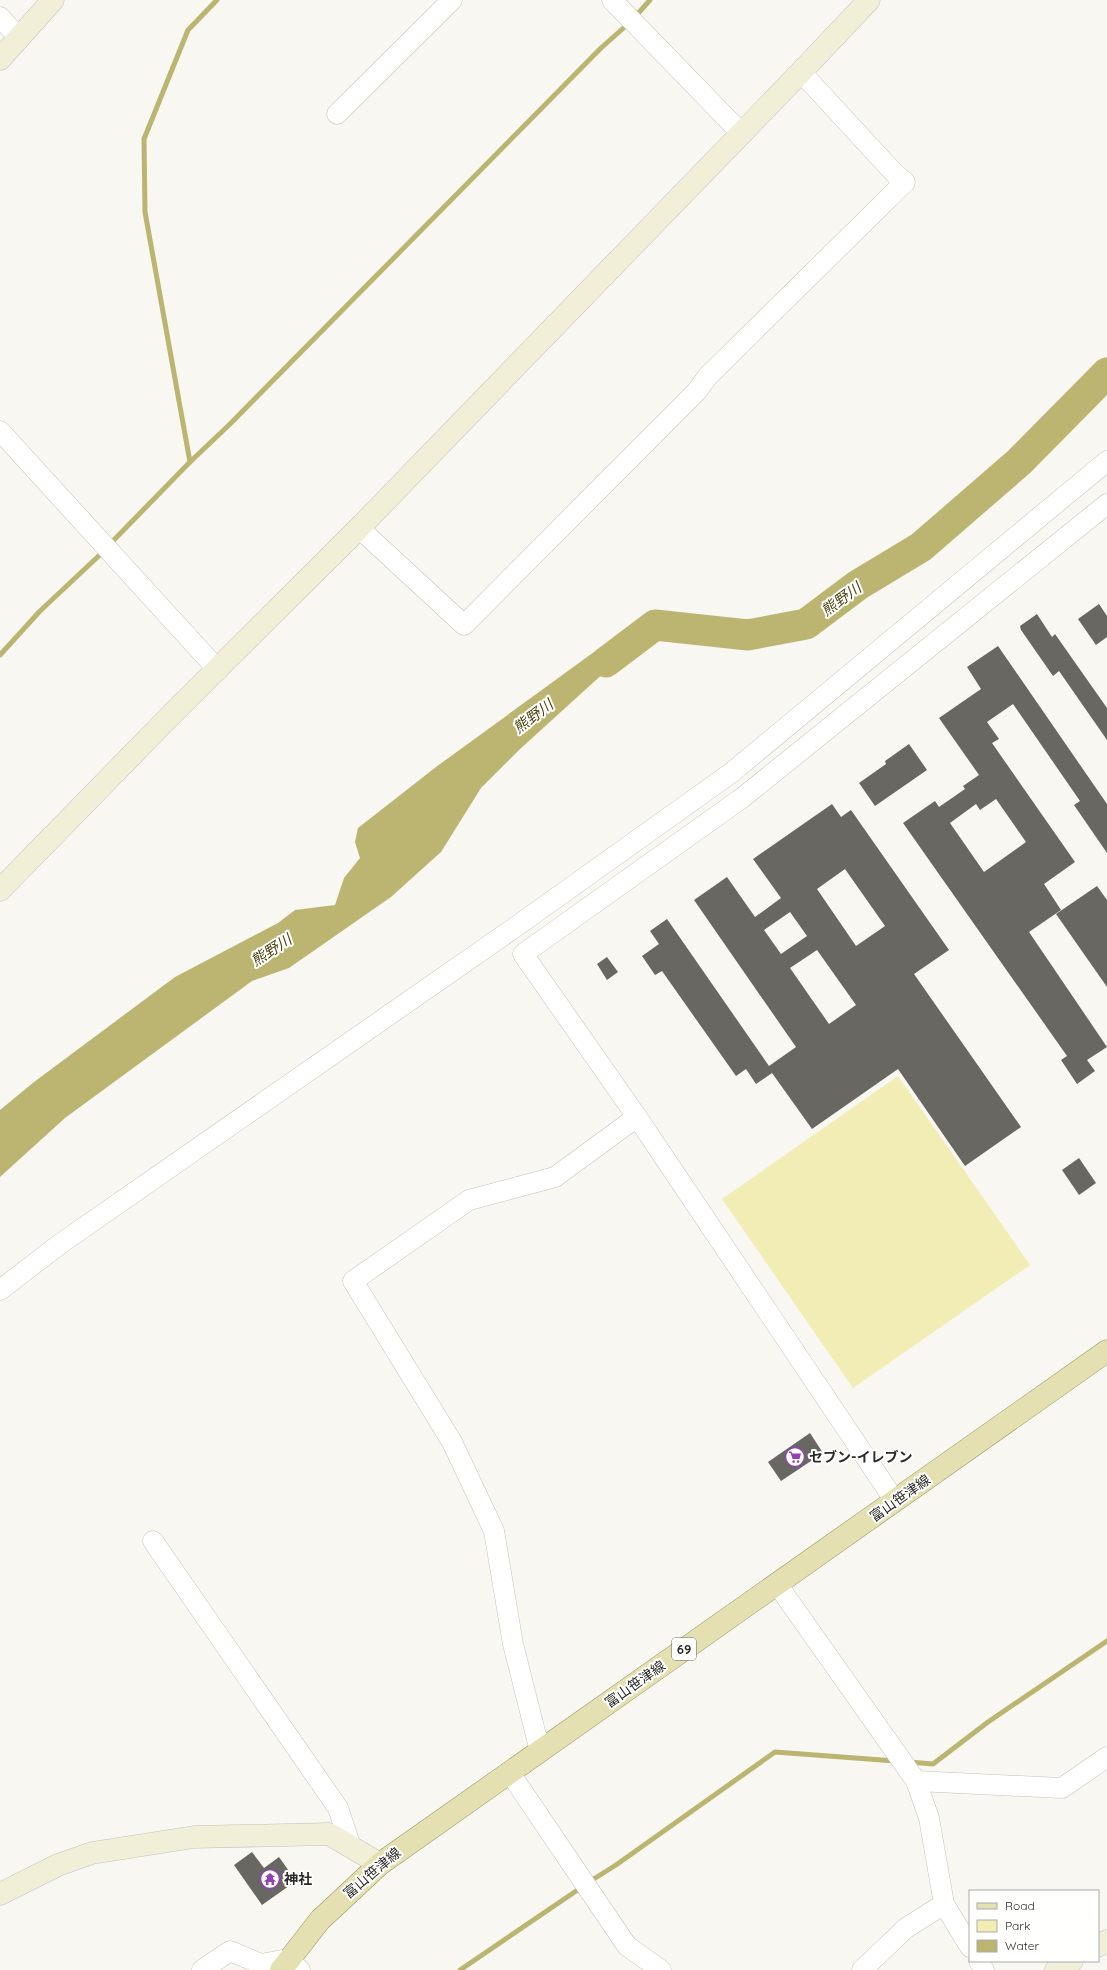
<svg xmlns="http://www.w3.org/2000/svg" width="1107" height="1970" font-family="Quicksand,'Noto Sans JP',sans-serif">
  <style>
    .green { fill: #f2ecb5 }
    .water { fill: #bcb572 }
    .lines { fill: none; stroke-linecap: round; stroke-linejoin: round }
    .stream { stroke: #bcb572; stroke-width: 5 }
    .river { stroke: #bcb572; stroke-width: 31 }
    .building { fill: #686762; fill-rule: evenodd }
    .street-casing { stroke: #c3c2bc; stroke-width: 21 }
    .secondary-casing { stroke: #c3c2bc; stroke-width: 23 }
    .primary-casing { stroke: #999361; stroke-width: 23 }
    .street { stroke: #fff; stroke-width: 20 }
    .secondary { stroke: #f2efd8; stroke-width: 22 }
    .primary { stroke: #e5e0b2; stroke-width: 22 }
    .labels { text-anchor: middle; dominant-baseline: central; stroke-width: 4; stroke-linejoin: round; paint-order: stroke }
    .shield { fill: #fffffe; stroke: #6b6b6a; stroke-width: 1 }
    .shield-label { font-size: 13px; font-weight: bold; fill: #2c2c2a }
    .poi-label { font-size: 14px; font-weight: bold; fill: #2c2c2a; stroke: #fffffe; text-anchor: start }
    .street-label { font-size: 14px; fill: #2c2c2a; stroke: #fffffe }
    .water-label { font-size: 15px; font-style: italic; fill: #4c4612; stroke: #fffffe }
  </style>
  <rect width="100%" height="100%" fill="#f8f7f1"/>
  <polygon class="green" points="898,1076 1030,1265 853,1388 722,1199"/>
  <polygon class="water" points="638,620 640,640 519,750 481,788 441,852 391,897 289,968 252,981 65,1118 0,1177 0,1110 34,1082 175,977 278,923 295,910 335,905 344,878 360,858 355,842 358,828 436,767"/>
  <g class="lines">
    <g class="stream">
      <polyline points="634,18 650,0"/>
      <polyline points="190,462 145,212 144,139 188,30 217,0"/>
      <polyline points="109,545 190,462 230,424 601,48 628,24"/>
      <polyline points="0,655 40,611 104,551"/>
      <polyline points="909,1762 933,1764 988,1722 1107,1641"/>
      <polyline points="589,1882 616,1865 775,1752 895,1761"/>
      <polyline points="460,1970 582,1887"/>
    </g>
    <polyline class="river" points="606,662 655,625 748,635 806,624 858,585 921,547 1019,462 1107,373"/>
  </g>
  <g class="building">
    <polygon points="1099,604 1107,616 1107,637 1096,645 1078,619"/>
    <polygon points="1037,614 1052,637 1055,634 1107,708 1107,740 1059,671 1053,676 1021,630 1020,626"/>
    <path d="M 998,646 L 1107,804 L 1107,853 L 1074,805 L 1080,801 L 1013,704 L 987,722 L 999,739 L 992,743 L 1075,862 L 1044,884 L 1061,910 L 1029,932 L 1107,1047 L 1087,1060 L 1095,1071 L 1077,1084 L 1061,1060 L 1067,1056 L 903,823 L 935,801 L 939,807 L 965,789 L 963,786 L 979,775 L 939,718 L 981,689 L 967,667 ZM 996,799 L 1026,842 L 984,872 L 950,823 L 976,804 L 980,810 Z"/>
    <polygon points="909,744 927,770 875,806 859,783 886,764 885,761"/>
    <path d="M 832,804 L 841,817 L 851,810 L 949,950 L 914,974 L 1021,1127 L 965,1166 L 898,1069 L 812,1129 L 772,1073 L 756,1084 L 746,1069 L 736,1076 L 662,971 L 655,975 L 642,956 L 659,944 L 650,931 L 667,919 L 769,1066 L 796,1047 L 694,900 L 727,877 L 755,917 L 781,898 L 753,859 ZM 845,869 L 885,926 L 856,946 L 817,889 ZM 790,912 L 807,936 L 781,954 L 764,930 ZM 817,950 L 856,1005 L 829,1024 L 790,968 Z"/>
    <polygon points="1097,886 1107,900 1107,987 1056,914"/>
    <polygon points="607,957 618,972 607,980 597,964"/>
    <polygon points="1079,1158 1096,1183 1079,1195 1062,1170"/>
    <polygon points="810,1433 823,1453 781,1481 768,1462"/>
    <polygon points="252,1852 264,1868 279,1857 296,1881 262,1905 234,1865"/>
  </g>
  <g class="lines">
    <g class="street-casing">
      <g id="street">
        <polyline points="612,0 741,133"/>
        <polyline points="0,17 19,38"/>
        <polyline points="337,114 452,0"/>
        <polyline points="0,431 218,670"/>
        <polyline points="359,528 464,625 697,391 708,376 905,182 896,175 801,72"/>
        <polyline points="0,1290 60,1244 514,928 731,773 1107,461"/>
        <polyline points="895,1501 637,1117 523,954 742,798 1107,504"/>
        <polyline points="153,1541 338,1808 351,1847"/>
        <polyline points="777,1584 916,1781 929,1818 944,1904 970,1947"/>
        <polyline points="540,1751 513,1644 494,1531 452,1442 353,1281 469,1200 555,1177 637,1117"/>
        <polyline points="510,1773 627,1946 661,1970"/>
        <polyline points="916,1781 1062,1788 1107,1757"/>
        <polyline points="979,1961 984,1970"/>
        <polyline points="202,1970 230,1951 261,1964 288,1959 300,1970"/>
        <polyline points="862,1970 906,1928 944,1904"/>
      </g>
    </g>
    <g class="secondary-casing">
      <g id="secondary">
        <polyline points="0,59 53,0"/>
        <polyline points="0,890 173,713 359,528 801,72 869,0"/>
        <polyline points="0,1894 58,1865 92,1853 194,1837 329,1834 380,1864"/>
        <polyline points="1098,1946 1107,1941"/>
        <polyline points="1056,1970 1072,1961"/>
      </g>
    </g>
    <g class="primary-casing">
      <polyline id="primary" points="281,1970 320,1920 380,1864 1107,1351"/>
    </g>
    <use href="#street" class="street"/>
    <use href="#secondary" class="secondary"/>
    <use href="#primary" class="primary"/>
  </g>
  <defs>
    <g id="supermarket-ring" transform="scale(1)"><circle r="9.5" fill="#fffffe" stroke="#8f43b4" stroke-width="1.5"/><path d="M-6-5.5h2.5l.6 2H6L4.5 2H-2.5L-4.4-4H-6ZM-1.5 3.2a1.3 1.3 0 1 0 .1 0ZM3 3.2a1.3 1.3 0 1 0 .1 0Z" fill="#8f43b4"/></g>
    <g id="temple-ring" transform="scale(1)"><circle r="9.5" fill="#fffffe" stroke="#8f43b4" stroke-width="1.5"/><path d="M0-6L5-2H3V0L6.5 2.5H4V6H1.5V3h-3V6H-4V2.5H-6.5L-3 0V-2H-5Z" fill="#8f43b4"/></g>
  </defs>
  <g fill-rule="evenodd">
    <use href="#supermarket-ring" x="795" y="1457"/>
    <use href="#temple-ring" x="270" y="1879"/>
  </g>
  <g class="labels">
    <rect class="shield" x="672" y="1638" width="24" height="22" rx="3"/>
    <g class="shield-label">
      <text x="684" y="1649">69</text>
    </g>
    <g class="poi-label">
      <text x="809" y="1457">セブン-イレブン</text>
      <text x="284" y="1879">神社</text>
    </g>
    <g class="street-label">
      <text transform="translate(900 1498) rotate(-35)">富山笹津線</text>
      <text transform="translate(635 1684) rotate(-35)">富山笹津線</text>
      <text transform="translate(372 1873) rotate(-40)">富山笹津線</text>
    </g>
    <g class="water-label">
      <text transform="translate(841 599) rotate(-36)">熊野川</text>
      <text transform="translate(533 716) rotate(-37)">熊野川</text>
      <text transform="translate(271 950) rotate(-33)">熊野川</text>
    </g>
  </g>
  <rect x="969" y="1890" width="130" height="72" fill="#fffffe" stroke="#ababa9"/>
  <rect x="977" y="1903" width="20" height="6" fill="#e5e0b2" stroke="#ababa9"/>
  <text x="1005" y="1910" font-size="12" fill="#2c2c2a">Road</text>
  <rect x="977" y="1920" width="20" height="12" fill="#f2ecb5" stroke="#ababa9"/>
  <text x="1005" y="1930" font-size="12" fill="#2c2c2a">Park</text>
  <rect x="977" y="1940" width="20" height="12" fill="#bcb572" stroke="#ababa9"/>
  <text x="1005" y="1950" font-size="12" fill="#2c2c2a">Water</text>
</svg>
